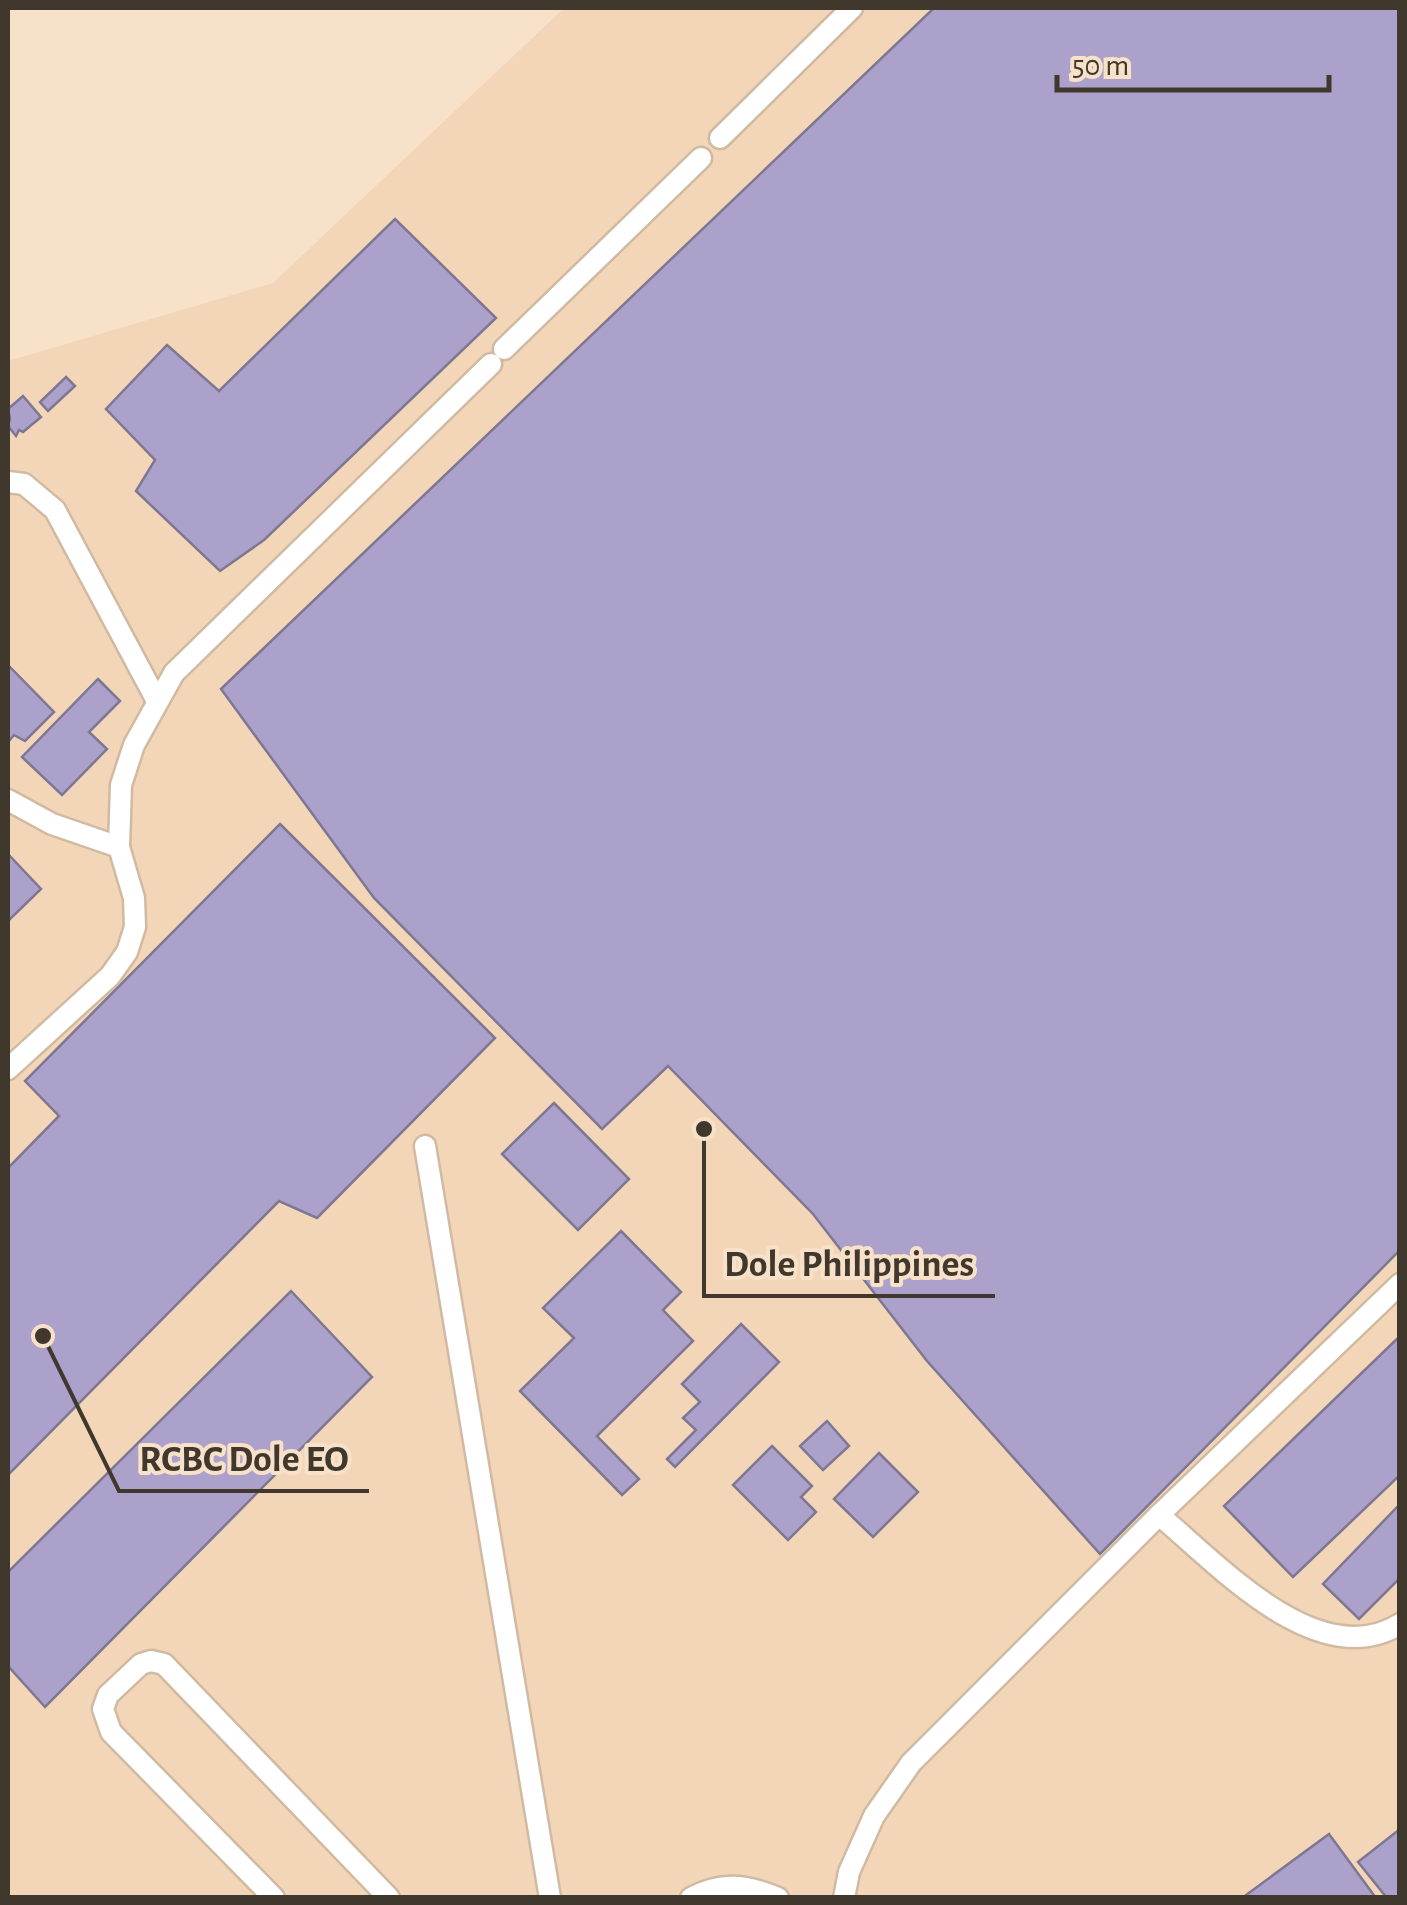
<svg xmlns="http://www.w3.org/2000/svg" width="1407" height="1905" font-family="'Alegreya Sans',sans-serif">
  <style>
    .built { fill: #f3d6b8 }
    .building { fill: #aca1cb; stroke: #7d7791; stroke-width: 2.5 }
    .lines { fill: none; stroke-linecap: round; stroke-linejoin: round }
    .service-casing { stroke: #d0baa2; stroke-width: 25 }
    .service { stroke: #fff; stroke-width: 20 }
    .leader { fill: none; stroke: #40372d; stroke-width: 4 }
    .callout-dot { fill: #40372d; stroke: #f8e1c9; stroke-width: 4 }
    .callout-label { font-size: 38px; text-anchor: middle; font-weight: bold; fill: #40372d; stroke: #f8e1c9; stroke-width: 8; stroke-linejoin: round; paint-order: stroke }
  </style>
  <rect width="100%" height="100%" fill="#f8e1c9"/>
  <polygon class="built" points="564,8 1399,8 1399,1897 8,1898 8,361 273,283"/>
  <g class="building">
    <polygon points="934,8 1400,8 1400,1250 1100,1554 927,1361 813,1214 668,1066 602,1129 374,898 221,689"/>
    <polygon points="395,219 496,318 264,540 220,571 136,491 155,460 106,409 167,345 219,391"/>
    <polygon points="66,377 75,386 48,411 40,402"/>
    <polygon points="23,396 41,417 23,432 19,430 16,436 8,426 10,419 8,409"/>
    <polygon points="8,665 54,712 25,741 14,735 8,742"/>
    <polygon points="98,679 120,701 89,732 107,749 62,795 22,757"/>
    <polygon points="280,824 495,1038 317,1218 279,1201 8,1475 8,1168 59,1116 25,1081"/>
    <polygon points="8,854 41,889 8,921"/>
    <polygon points="554,1103 629,1179 578,1230 502,1154"/>
    <polygon points="621,1231 681,1292 663,1310 693,1341 597,1436 639,1479 622,1495 520,1391 574,1338 543,1308"/>
    <polygon points="291,1291 372,1377 45,1707 8,1666 8,1572"/>
    <polygon points="741,1324 779,1362 675,1467 667,1459 696,1430 683,1418 700,1402 682,1384"/>
    <polygon points="1400,1336 1400,1475 1293,1577 1224,1506"/>
    <polygon points="827,1421 849,1446 823,1470 800,1446"/>
    <polygon points="772,1446 812,1486 801,1497 816,1512 788,1540 733,1485"/>
    <polygon points="879,1453 918,1492 873,1537 834,1499"/>
    <polygon points="1400,1504 1400,1578 1359,1619 1323,1584"/>
    <polygon points="1400,1829 1400,1898 1387,1898 1358,1862"/>
    <polygon points="1329,1834 1376,1898 1242,1898"/>
  </g>
  <g class="lines">
    <g class="service-casing">
      <g id="service">
        <polyline points="720,138 852,8"/>
        <polyline points="504,349 701,158"/>
        <polyline points="8,482 24,484 55,510 157,701"/>
        <polyline points="8,800 52,824 119,847"/>
        <polyline points="8,1069 110,976 127,952 135,927 134,898 119,847 121,785 134,745 174,673 491,364"/>
        <polyline points="425,1146 550,1898"/>
        <path d="M 1159,1515 C 1218,1564 1318,1675 1400,1624"/>
        <polyline points="274,1898 111,1732 103,1709 108,1695 141,1664 151,1661 164,1664 389,1898"/>
        <path d="M 691,1898 C 722,1881 747,1885 778,1898"/>
        <polyline points="844,1898 849,1872 874,1816 911,1763 1159,1515 1400,1284"/>
      </g>
    </g>
    <use href="#service" class="service"/>
  </g>
  <path class="leader" d="M704 1129L704 1296H995M43 1336L119 1491H369"/>
  <g class="callout-dot">
    <circle cx="704" cy="1129" r="10"/>
    <circle cx="43" cy="1336" r="10"/>
  </g>
  <g class="callout-label">
    <text x="849" y="1276">Dole Philippines</text>
    <text x="244" y="1471">RCBC Dole EO</text>
  </g>
  <rect width="1407" height="1905" fill="none" stroke="#40372d" stroke-width="20"/>
  <path d="M1057 75v15h272v-15" fill="none" stroke="#40372d" stroke-width="5"/>
  <text x="1072" y="75" font-size="30" fill="#40372d" stroke="#f8e1c9" stroke-width="8" paint-order="stroke">50 m</text>
</svg>
